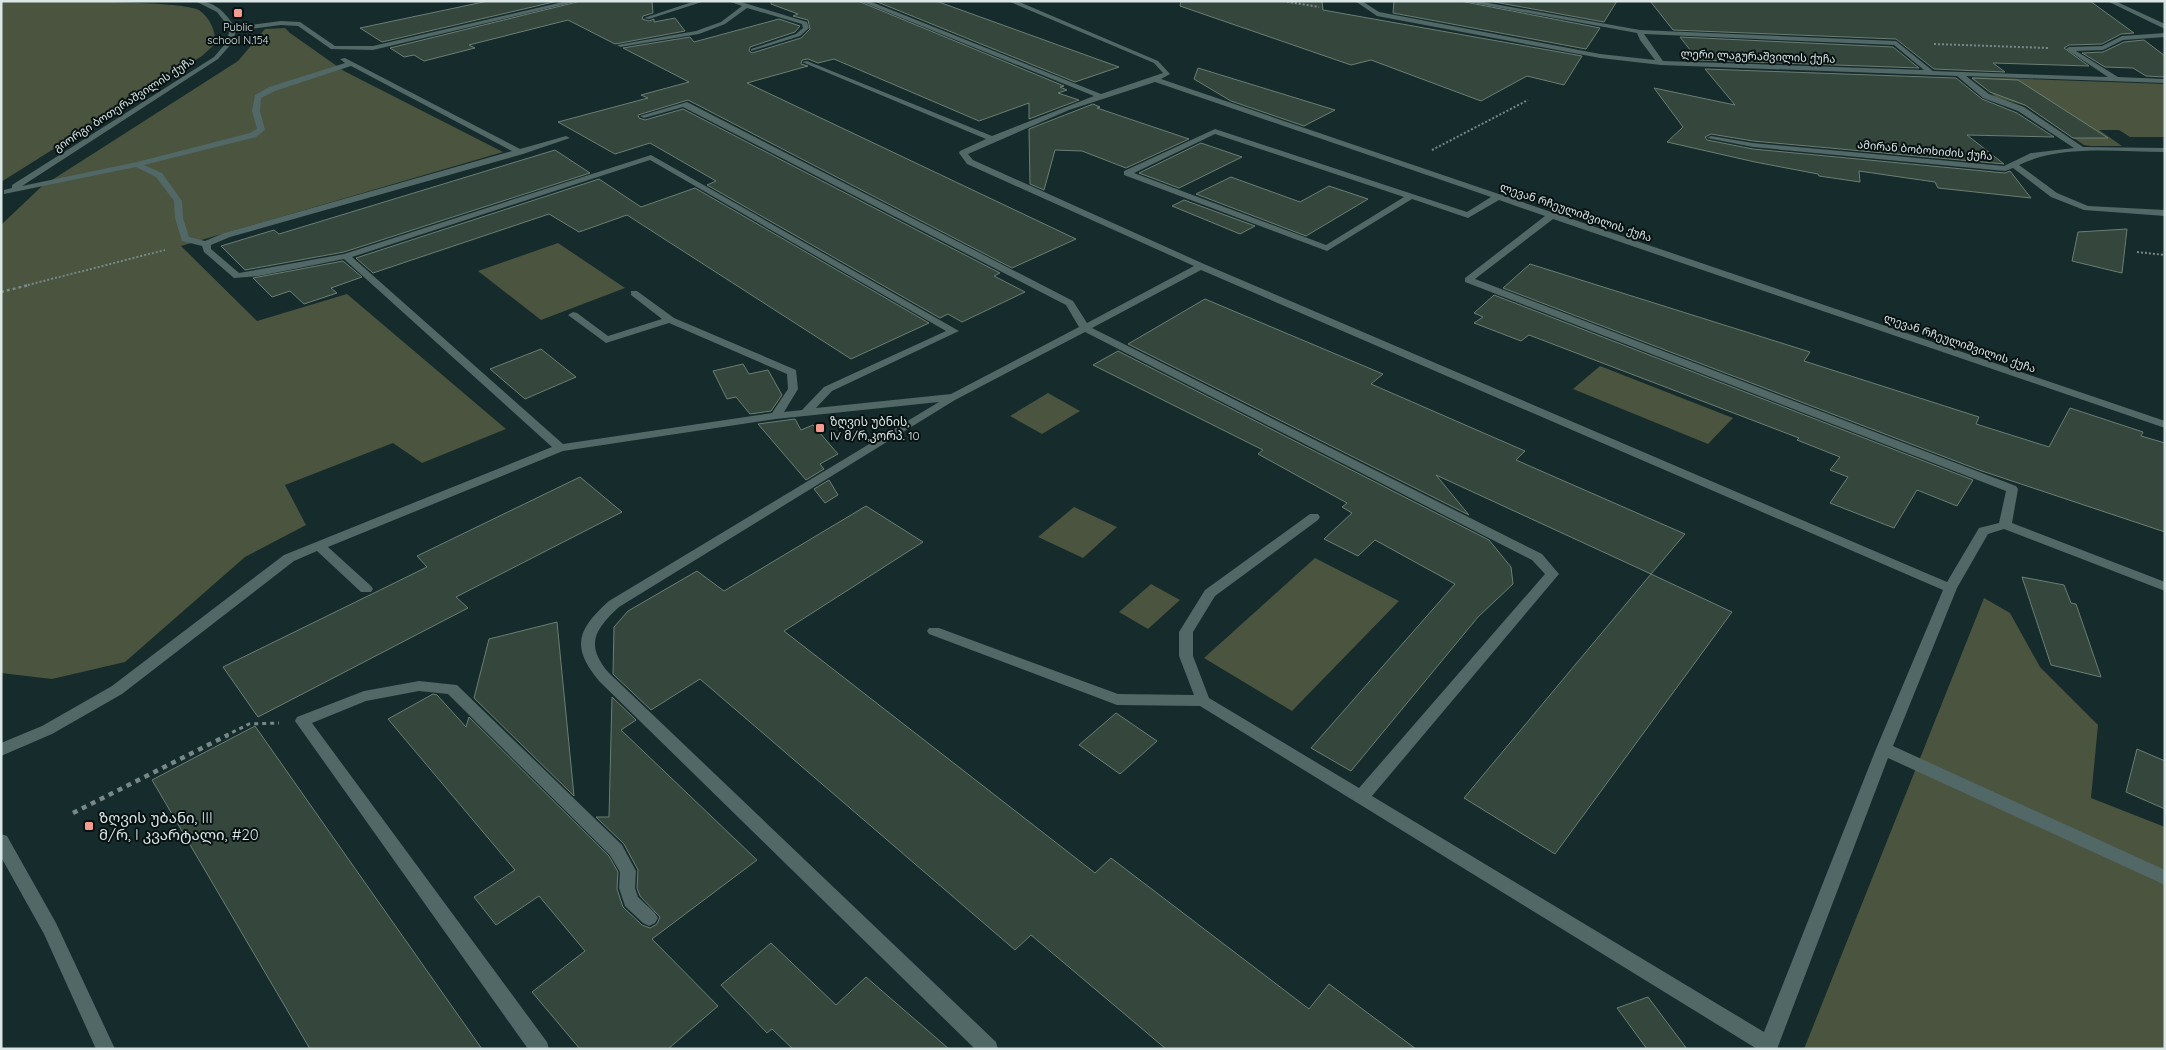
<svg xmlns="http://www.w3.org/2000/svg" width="2166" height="1050" font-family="Quicksand,'Noto Sans Georgian',sans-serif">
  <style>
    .green { fill: #4a543e }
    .building { fill: #35473d; stroke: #6c7e73 }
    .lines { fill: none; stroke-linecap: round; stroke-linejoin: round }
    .path-far3 { stroke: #788; stroke-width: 2; stroke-dasharray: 2 2; stroke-linecap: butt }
    .path-far2 { stroke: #788; stroke-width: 2.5; stroke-dasharray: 3 3; stroke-linecap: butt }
    .path-far1 { stroke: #788; stroke-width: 3; stroke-dasharray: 4 4; stroke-linecap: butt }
    .path { stroke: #788; stroke-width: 4.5; stroke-dasharray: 5 5; stroke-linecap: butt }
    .minor { fill: #516867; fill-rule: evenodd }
    .poi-dot { fill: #f59c90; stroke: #091212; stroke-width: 2 }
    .labels { text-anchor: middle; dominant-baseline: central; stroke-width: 4; stroke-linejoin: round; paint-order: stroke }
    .far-poi-label { font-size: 11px; fill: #dae7e6; stroke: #091212 }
    .far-street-label { font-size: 11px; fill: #dae7e6; stroke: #091212 }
    .poi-label { font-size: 12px; fill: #dae7e6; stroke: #091212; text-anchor: start }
    .near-poi-label { font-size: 15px; fill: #dae7e6; stroke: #091212; text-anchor: start }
  </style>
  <rect width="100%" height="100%" fill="#162b2b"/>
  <g class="green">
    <path d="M 1,1 C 33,1 181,0 199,10 C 211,19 214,29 216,43 L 202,56 L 1,182 Z"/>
    <polygon points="285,28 290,33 344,71 503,152 181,246 257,321 347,294 506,429 422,463 393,443 285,485 306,525 245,557 125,662 52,679 1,673 1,225 41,187 238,61 265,29"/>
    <polygon points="1973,77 2165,84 2165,137 2130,137 2119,130 2099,130 2122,146 2091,146 2084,145 2026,106 1996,97 1972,79"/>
    <polygon points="558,243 625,288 541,320 478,271"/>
    <polygon points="1600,366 1733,418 1708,444 1573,389"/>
    <polygon points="1048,393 1080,411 1042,434 1010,416"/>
    <polygon points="1074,507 1117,527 1083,558 1038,537"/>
    <polygon points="1315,558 1399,601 1292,711 1204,658"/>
    <polygon points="1151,584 1180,600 1148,629 1119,612"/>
    <polygon points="1984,598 2010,613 2040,667 2098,725 2091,798 2165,827 2165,1049 1804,1049"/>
  </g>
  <g class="building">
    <polygon points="488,1 558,1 382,42 360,28"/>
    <polygon points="581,1 652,1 653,13 643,16 642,19 649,21 654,19 654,22 675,18 685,31 615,44 568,20 469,45 475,48 424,61 414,55 404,57 390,48"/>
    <polygon points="771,1 858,1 1064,86 1060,87 1067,90 1058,93 1079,100 1029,119 1029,103 979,121 834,59 818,63 808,59 802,60 801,64 808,66 747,83 1076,239 1012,268 688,100 638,115 639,118 645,120 683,109 1000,273 994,276 1025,292 962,322 948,314 940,318 707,185 716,181 650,143 615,154 558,122 648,98 641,95 689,82 623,48 690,37 694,42 779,19 800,26 795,32 750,47 749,51 752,53 801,38 810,29 808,20 793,16 798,14 771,4"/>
    <polygon points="875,1 936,1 1119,67 1075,82"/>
    <polygon points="1181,1 1322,1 1323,10 1582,56 1564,85 1527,76 1481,101 1371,60 1351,65 1180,6"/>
    <polygon points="1394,1 1460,1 1600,28 1586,49 1393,13"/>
    <polygon points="1489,1 1617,1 1604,22"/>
    <polygon points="1650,1 2090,1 2134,33 2121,34 2102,44 2069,45 2064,48 2089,66 1993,63 2005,72 1934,69 1896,39 1673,30"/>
    <polygon points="1680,37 1893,47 1919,68 1698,60"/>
    <polygon points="2144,40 2165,56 2165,77 2146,76 2133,68 2105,67 2082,53 2103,52 2124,42"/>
    <polygon points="1198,68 1335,110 1304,126 1231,101 1194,79"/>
    <polygon points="1705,69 1956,78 1982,99 2017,113 2054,137 1967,135 2004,164 1753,141 1711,134 1705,137 1707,140 1753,149 2005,173 2010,171 2031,198 1938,188 1935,182 1859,171 1860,182 1819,176 1818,174 1755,162 1667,142 1683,127 1654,88 1735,105"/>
    <polygon points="1972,78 2018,80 2108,138 2073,138 2025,105 1990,92"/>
    <polygon points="1093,104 1100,107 1097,108 1189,139 1126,168 1082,151 1055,150 1044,190 1030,184 1029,129"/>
    <polygon points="1201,143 1242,157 1179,188 1139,173"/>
    <polygon points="555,150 590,173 344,252 245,270 221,246 274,230 279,234"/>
    <polygon points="1231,177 1300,202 1329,186 1368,199 1306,236 1196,194"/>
    <polygon points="599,179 641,207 695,188 929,323 851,359 627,215 579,232 549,214 373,273 356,258"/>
    <polygon points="1184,200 1255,226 1240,234 1172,206"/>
    <polygon points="2127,229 2122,273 2072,261 2078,232"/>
    <polygon points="343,261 362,277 331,288 337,293 304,304 290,291 272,297 253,278"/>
    <polygon points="1530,264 1810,352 1804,361 1979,417 1976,424 2049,447 2070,408 2143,432 2141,436 2165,443 2165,532 1979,470 1503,288"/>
    <polygon points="1494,295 1973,480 1957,506 1917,490 1894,528 1830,503 1848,477 1830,470 1840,457 1797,440 1799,438 1529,335 1521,341 1474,323 1483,317 1474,313"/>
    <polygon points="1205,299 1383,374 1371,384 1525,451 1516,460 1685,534 1651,574 1436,475 1469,515 1128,344"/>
    <polygon points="541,349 576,377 525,399 490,369"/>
    <polygon points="1118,351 1489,540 1511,567 1513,584 1478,617 1351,771 1311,748 1455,584 1375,540 1358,556 1324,539 1352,513 1342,507 1347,503 1258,454 1263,450 1093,365"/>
    <polygon points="743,364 749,374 768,370 782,395 771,411 750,414 736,397 727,399 713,371"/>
    <polygon points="795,419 801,430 813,425 838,454 820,464 824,469 806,480 758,424"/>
    <polygon points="580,477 622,512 456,597 468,608 258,717 223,667 427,567 417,556"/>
    <polygon points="829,480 838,495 825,503 814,489"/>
    <polygon points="866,506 923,542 784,631 1095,873 1111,858 1309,1009 1329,984 1416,1049 1166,1049 1031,935 1015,950 700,679 651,710 613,674 614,627 628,611 697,571 724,591"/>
    <polygon points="1651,574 1732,612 1555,854 1464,798"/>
    <polygon points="2022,577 2064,585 2071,603 2076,604 2101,677 2051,665"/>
    <polygon points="557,622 574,796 474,698 489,639"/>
    <polygon points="433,694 437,695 466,727 469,717 609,856 618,872 617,889 623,907 642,925 650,928 657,924 660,917 640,896 637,888 638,870 624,844 596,817 609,817 612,697 636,720 621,730 757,860 652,939 718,1006 668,1049 580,1049 532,992 585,951 539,896 496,925 474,897 515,870 388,719"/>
    <polygon points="1116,713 1157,741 1120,774 1079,745"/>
    <polygon points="255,726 342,850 482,1049 310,1049 152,780"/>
    <polygon points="2137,749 2165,761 2165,809 2126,792"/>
    <polygon points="771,943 836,1005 866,977 949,1049 793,1049 772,1029 767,1033 721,985"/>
    <polygon points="1648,997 1687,1049 1647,1049 1617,1008"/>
  </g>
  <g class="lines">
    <g class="path-far3">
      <polyline points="1283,1 1319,7"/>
      <polyline points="1934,44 2048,48"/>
      <polyline points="1432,150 1528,100"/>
      <polyline points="2137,252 2165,255"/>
      <polyline points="24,286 165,250"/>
    </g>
    <polyline class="path-far2" points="1,292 29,285"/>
    <polyline class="path-far1" points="225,736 249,724 279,723"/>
    <polyline class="path" points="73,813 228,735"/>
    <g class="minor">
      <path d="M 195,1 C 215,1 224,11 235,27 L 281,21 L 300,22 L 335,46 L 373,46 L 567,1 L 579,1 L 373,50 L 331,49 L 298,26 L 281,25 L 236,31 L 232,43 L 218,59 L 22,186 L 137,162 L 250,133 L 257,129 L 252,111 L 255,95 L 269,87 L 345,63 L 340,59 L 345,58 L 520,149 L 566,136 L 570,138 L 523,154 L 230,237 L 211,245 L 211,249 L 239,273 L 344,254 L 651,155 L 959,331 L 832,391 L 816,408 L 951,394 L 1079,327 L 1066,305 L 683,107 L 644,118 L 640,116 L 687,102 L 1073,301 L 1087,323 L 1194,266 L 967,164 L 959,153 L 960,151 L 986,139 L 802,62 L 807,61 L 992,136 L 1094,96 L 860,1 L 869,1 L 1101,94 L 1163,73 L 1154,63 L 1008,1 L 1017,1 L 1158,61 L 1170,74 L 1161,79 L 2165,421 L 2165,428 L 1553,219 L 1475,279 L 2016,486 L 2018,489 L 2012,523 L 2165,582 L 2165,591 L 2004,529 L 1988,534 L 1957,588 L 1893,746 L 2165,870 L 2165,885 L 1888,758 L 1777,1049 L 1757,1049 L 1200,706 L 1117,705 L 929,634 L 927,631 L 929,628 L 939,628 L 1118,694 L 1194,695 L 1179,656 L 1179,632 L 1205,590 L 1310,514 L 1318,514 L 1320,517 L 1318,520 L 1215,596 L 1193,632 L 1193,656 L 1209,698 L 1359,788 L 1545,574 L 1532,560 L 1085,332 L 955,400 L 619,607 C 594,630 585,645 609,673 L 996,1042 L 998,1049 L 975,1049 L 599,681 C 570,646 578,629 609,601 L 939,402 L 776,419 L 563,451 L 328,547 L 371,586 L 373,589 L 371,592 L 361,592 L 317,551 L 294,561 L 122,694 L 52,734 L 1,756 L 1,743 L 42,726 L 112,686 L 284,555 L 552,447 L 344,259 L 259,276 L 234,278 L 204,252 L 202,246 L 182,241 L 175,218 L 174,201 L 156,177 L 136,167 L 4,194 L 4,190 L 12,188 L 12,185 L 214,57 L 226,43 L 230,29 L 217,12 ZM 351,66 L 512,151 L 224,233 L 205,241 L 189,237 L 183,218 L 182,201 L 162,173 L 144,165 L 256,137 L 265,130 L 260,111 L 261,98 L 275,91 ZM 1155,82 L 1491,197 L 1467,212 L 1215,129 L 1124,171 L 1124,175 L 1327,251 L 1412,199 L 1468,218 L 1499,200 L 1545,216 L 1465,278 L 1465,282 L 2006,491 L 1999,523 L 1979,528 L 1947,582 L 1204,264 L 973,160 L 968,154 L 1069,110 ZM 1215,134 L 1404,197 L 1326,245 L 1134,173 ZM 650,160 L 946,331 L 824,387 L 802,410 L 784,412 L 798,389 L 796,370 L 674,318 L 637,291 L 631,291 L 631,295 L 662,319 L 608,336 L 577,313 L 573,312 L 568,315 L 606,343 L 669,323 L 787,374 L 788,389 L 772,413 L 563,444 L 352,257 ZM 1201,270 L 1943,590 L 1876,749 L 1764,1032 L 1372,796 L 1559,574 L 1542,554 L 1092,328 Z"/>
      <polygon points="695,1 705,1 649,19 644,18"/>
      <polygon points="728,1 738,1 807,22 809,28 800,36 751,51 751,49 796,34 803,28 802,24 747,8 725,24 699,34 620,47 617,45 696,31 721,22 742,6"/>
      <path d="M 1355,1 L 1362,1 L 1379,12 L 1600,54 L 1655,60 L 1640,40 L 1637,33 L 1462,1 L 1477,1 L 1640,30 L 1896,41 L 1933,71 L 2108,77 L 2066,49 L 2069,47 L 2102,46 L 2122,36 L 2165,33 L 2165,37 L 2123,40 L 2103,50 L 2076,51 L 2118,77 L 2165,79 L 2165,83 L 1966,76 L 1989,94 L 2024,107 L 2083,147 L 2165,148 L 2165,152 C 2117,152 2062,144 2019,165 L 2057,193 L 2088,206 L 2165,210 L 2165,216 L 2084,210 L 2051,197 L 2013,168 L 2005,171 L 1753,147 L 1707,138 L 1711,136 L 1753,143 L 2004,166 L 2031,153 L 2074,148 L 2018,111 L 1983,98 L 1957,76 L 1661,65 L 1600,58 L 1377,16 ZM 1644,34 L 1894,45 L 1924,70 L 1663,61 Z"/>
      <polygon points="2107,1 2115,1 2165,24 2165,29"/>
      <polygon points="419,681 457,685 622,845 636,871 635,888 638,897 655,913 658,918 655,923 649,926 643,923 625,906 619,888 620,872 610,855 448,694 419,691 366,701 312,723 547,1042 549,1049 528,1049 295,721 297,717 364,691"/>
      <polygon points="1,834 7,836 56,923 115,1049 96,1049 44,934 1,857"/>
    </g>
  </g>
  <g class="poi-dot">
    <rect x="233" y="8" width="10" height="10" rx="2.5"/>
    <rect x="815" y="423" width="10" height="10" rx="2.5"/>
    <rect x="84" y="821" width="10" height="10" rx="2.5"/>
  </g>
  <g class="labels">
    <g class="far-poi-label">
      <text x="238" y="27">Public<tspan x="238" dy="13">school N.154</tspan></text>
    </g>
    <g class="far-street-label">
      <text transform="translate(1758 56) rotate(2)">ლერი ლაგურაშვილის ქუჩა</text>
      <text transform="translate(124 104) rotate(-33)">გიორგი ბოთერაშვილის ქუჩა</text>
      <text transform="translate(1925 150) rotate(5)">ამირან ბობოხიძის ქუჩა</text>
      <text transform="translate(1576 212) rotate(19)">ლევან რჩეულიშვილის ქუჩა</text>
      <text transform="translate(1960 343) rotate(19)">ლევან რჩეულიშვილის ქუჩა</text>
    </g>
    <g class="poi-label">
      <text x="830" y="421">ზღვის უბნის,<tspan x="830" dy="14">IV მ/რ,კორპ. 10</tspan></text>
    </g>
    <g class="near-poi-label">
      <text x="99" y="817">ზღვის უბანი, III<tspan x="99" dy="17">მ/რ, I კვარტალი, #20</tspan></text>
    </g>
  </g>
  <rect width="2166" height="1050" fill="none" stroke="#dae7e6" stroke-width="5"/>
</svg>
